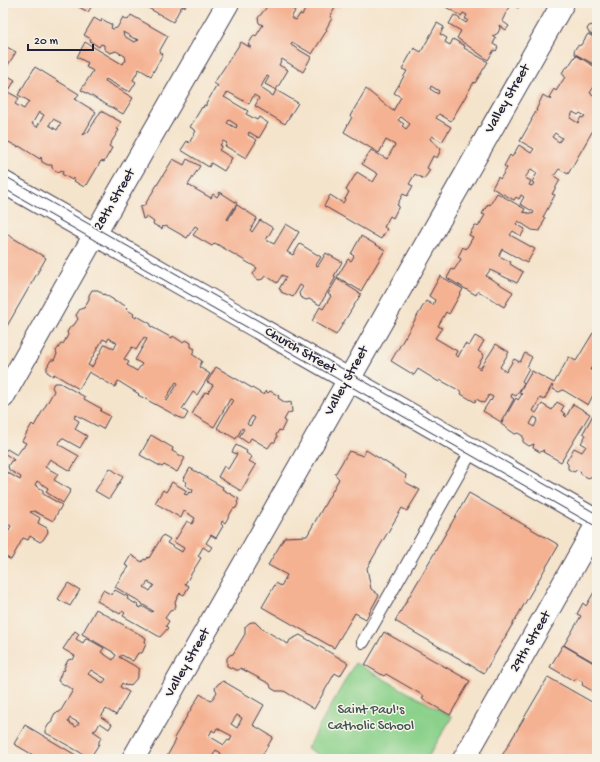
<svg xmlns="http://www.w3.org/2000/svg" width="600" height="762" font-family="'Gochi Hand',sans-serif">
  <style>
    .green { fill: #8bd18b; stroke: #567a63 }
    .building { fill: #f5b293; fill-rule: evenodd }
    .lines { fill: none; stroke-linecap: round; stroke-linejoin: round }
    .lane-casing { stroke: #423f51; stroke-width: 14 }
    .street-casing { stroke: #423f51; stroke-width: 24 }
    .lane { stroke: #fff; stroke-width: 12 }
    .street { stroke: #fff; stroke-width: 22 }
    .tram { stroke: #22223b; stroke-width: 1 }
    .labels { text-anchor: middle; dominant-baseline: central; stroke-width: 3; stroke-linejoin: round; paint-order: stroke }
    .street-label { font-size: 14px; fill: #22223b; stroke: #f7f3e8 }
    .park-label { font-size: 14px; fill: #425753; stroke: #f7f3e8 }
  </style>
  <rect width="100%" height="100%" fill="#f7f3e8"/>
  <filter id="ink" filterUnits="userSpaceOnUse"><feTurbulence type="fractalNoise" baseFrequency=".025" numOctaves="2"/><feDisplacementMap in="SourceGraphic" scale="8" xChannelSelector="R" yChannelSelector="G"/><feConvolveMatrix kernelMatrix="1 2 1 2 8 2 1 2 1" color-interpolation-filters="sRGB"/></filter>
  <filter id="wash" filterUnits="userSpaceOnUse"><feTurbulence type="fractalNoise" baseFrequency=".012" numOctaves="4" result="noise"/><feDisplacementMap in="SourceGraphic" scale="16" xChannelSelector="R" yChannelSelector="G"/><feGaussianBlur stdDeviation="0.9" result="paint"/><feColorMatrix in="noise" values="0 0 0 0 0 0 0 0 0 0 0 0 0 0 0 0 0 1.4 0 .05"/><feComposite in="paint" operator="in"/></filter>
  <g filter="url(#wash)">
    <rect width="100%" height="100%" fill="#f5e4cc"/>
    <polygon class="green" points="355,663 452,717 427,759 326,759 307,748"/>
    <g id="blocks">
      <g class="building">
        <polygon points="72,3 94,3 88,12"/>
        <polygon points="144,3 188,3 186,6 181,7 173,22 143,5"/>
        <path d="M 270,3 L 342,3 L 339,8 L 336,6 L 330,17 L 332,18 L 326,29 L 327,30 L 312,54 L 292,42 L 291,45 L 311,57 L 303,72 L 282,59 L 279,65 L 288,70 L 276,90 L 265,84 L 269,77 L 267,76 L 263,83 L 261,88 L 273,96 L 276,90 L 298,103 L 285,124 L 255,106 L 259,98 L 254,95 L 249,104 L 228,92 L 224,97 L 248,111 L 246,114 L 257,120 L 259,117 L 268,123 L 259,138 L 249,132 L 248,135 L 257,140 L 246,158 L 225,146 L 227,143 L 223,141 L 220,145 L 222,146 L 219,150 L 232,158 L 224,171 L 211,163 L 209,167 L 181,150 L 187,141 L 189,143 L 196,131 L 190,127 L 202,107 L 203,108 L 204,105 L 206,106 L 206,104 L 216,87 L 218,86 L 214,83 L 241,42 L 251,48 L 252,47 L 248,45 L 254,35 L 256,36 L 263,25 L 259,23 L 258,18 ZM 295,4 L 305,10 L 302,15 L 300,14 L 296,20 L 291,18 L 295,11 L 292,9 ZM 229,120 L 237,125 L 236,128 L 227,123 Z"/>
        <polygon points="439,3 521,3 522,4 518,8 512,4 506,13 502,21 509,26 506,30 499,25 500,28 498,33 493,36 496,38 493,44 498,47 496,51 494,50 488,60 457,38 461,31 449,24 454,15 466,23 468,20 465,19 467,15 463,13 461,16"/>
        <polygon points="3,4 8,7 3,15"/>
        <path d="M 131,15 L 168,36 L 159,52 L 163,54 L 151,76 L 139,69 L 133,80 L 136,82 L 130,92 L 127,90 L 127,91 L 106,79 L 105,81 L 133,98 L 123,114 L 81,90 L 93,71 L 86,67 L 88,63 L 77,57 L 85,42 L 122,64 L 125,61 L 126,61 L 125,56 L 116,51 L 110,53 L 104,49 L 104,45 L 101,44 L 99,47 L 90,41 L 91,39 L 84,35 L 94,18 L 101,22 L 102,19 L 112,25 L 111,28 L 113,29 L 117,28 L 123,17 L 128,20 ZM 123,32 L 133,38 L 139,40 L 134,42 L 124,36 Z"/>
        <polygon points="597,18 597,38 589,33 587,29 589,26 593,25"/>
        <path d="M 437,23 L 444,27 L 440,34 L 447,38 L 445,42 L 450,45 L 453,39 L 465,46 L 464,48 L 488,62 L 475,83 L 474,82 L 451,121 L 439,114 L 436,118 L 451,127 L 442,142 L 432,136 L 430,139 L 441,149 L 437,158 L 433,156 L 427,168 L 430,170 L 424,179 L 415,174 L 409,184 L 413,186 L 407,196 L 403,194 L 397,205 L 399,206 L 393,218 L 390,216 L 384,227 L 387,229 L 381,239 L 324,206 L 330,195 L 343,203 L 349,192 L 346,190 L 357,172 L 373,182 L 378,174 L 362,164 L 371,150 L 387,159 L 395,145 L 386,140 L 379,153 L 344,132 L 352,117 L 350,116 L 366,89 L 393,111 L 401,97 L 394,93 L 407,71 L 402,69 L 414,48 L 421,52 ZM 431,86 L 439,91 L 438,94 L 430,89 ZM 401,117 L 410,124 L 406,129 L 402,126 L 404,124 L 398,120 Z"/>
        <polygon points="588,34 597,39 597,66 575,54 574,51 577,46 581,45"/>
        <path d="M 3,45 L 16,52 L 3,73 L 15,80 L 8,92 L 19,98 L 15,104 L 24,109 L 29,101 L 18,95 L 35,67 L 79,94 L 75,99 L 96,112 L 83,135 L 88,132 L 101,111 L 121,122 L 117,129 L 119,130 L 109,146 L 112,148 L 104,162 L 101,161 L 87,185 L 86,184 L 84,187 L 74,181 L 75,179 L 73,178 L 72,180 L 62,174 L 63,172 L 62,170 L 58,172 L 52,168 L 52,165 L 48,165 L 42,162 L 41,157 L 40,159 L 19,146 L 18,147 L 3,139 ZM 39,112 L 44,115 L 37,127 L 32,124 ZM 53,119 L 61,123 L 57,130 L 49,125 Z"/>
        <path d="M 576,55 L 597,68 L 597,82 L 590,93 L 597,97 L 597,126 L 596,125 L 568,174 L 559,169 L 554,176 L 560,180 L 552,194 L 555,195 L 543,217 L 545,218 L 540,231 L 532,230 L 518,221 L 516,224 L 525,229 L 521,236 L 513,231 L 510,235 L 535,249 L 527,263 L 502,249 L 500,253 L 499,256 L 511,262 L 510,264 L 523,272 L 517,283 L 490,270 L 486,276 L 513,292 L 504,307 L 478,291 L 476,295 L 447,278 L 452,269 L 454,270 L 458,264 L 461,259 L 458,257 L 463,247 L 466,249 L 473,237 L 469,235 L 475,225 L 478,227 L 485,215 L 482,214 L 488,204 L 490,205 L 497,193 L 525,209 L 523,212 L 533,214 L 534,212 L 520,204 L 524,197 L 521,195 L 519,199 L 516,197 L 514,200 L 492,188 L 498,177 L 500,179 L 507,168 L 504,166 L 510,155 L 512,157 L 519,145 L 531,153 L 534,149 L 520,141 L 532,120 L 531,120 L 537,110 L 536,110 L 543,95 L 551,100 L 552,99 L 549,97 L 554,89 L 556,91 L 565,77 L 562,73 L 565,68 L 568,67 ZM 573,112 L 578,115 L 580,113 L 585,116 L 583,118 L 581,117 L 578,123 L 570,118 ZM 555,133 L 562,138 L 559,142 L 552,137 ZM 531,169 L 537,173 L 532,182 L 534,183 L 532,186 L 529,185 L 531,181 L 525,178 Z"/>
        <polygon points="173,159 184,165 187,159 200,166 188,185 211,198 213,194 217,197 220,192 237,203 227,219 228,220 237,205 257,218 250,230 252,232 260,220 273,228 266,240 274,244 286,224 299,232 287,252 293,255 300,244 321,257 316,265 318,266 326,253 342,262 334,276 336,277 320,305 309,299 306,300 300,297 299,293 303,287 300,285 293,297 281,292 281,290 279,289 286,277 282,275 277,283 265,275 263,279 259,280 255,278 253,274 257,268 215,243 212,246 193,235 198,228 195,226 187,238 166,226 165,227 163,226 162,229 153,224 154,222 147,217 143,219 140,207 144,206"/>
        <polygon points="5,233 46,258 3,333 3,236"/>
        <polygon points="361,236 385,250 361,291 337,277 348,259 351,261 354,256 351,254"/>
        <polygon points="440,276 463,289 449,314 446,312 438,326 442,328 435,338 457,351 455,355 458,357 465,344 469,346 475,336 484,341 478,351 484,355 477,367 480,369 496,344 509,352 500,367 506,372 514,359 520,362 525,353 532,357 527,367 529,368 522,381 524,383 516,396 512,394 511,397 514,399 501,422 483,411 490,400 491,401 493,397 489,395 484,403 476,399 475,402 461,394 462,392 440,380 439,382 418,369 414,375 391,361 426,301 433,305 435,300 429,296"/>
        <polygon points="337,279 361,294 336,335 312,321 320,307 323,309 331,296 328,294"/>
        <path d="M 92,290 L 98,290 L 104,295 L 104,294 L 114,300 L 114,301 L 115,302 L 118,302 L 124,305 L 127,308 L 126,309 L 134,314 L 133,316 L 136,318 L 137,316 L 151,324 L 150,326 L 172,338 L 173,336 L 182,342 L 186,340 L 191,343 L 191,347 L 195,349 L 192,354 L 202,361 L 199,367 L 210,374 L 197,395 L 193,392 L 182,409 L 188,413 L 184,420 L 138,395 L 139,394 L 118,381 L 115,387 L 89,372 L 79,389 L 54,374 L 53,376 L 47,372 L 47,367 L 51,360 L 54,360 L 57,354 L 56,351 L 61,344 L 63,344 L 68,335 L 67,332 L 71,326 L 74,325 L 78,319 L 76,315 L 80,309 L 84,308 L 89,299 L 89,295 ZM 144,337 L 147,339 L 135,360 L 142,364 L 137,371 L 127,365 L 129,362 L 124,359 L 132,347 L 136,350 ZM 109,338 L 117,343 L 114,349 L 105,344 L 92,367 L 88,365 L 103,339 L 107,341 ZM 176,382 L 178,383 L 167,401 L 165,400 Z"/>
        <path d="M 597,331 L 597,365 L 594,363 L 590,370 L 591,370 L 593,366 L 597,369 L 597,397 L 593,395 L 588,405 L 563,390 L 559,392 L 553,389 L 552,385 L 544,400 L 540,398 L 533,411 L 536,413 L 542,404 L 552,410 L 557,402 L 564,406 L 561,411 L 565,414 L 564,415 L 566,417 L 573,404 L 590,414 L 561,462 L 543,452 L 544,450 L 540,452 L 533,448 L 534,444 L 529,446 L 523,442 L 523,436 L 518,433 L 515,434 L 501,424 L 516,398 L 518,400 L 522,394 L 519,393 L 532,371 L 554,383 L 569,357 L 576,361 L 593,333 L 595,334 ZM 534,417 L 538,419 L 534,427 L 530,424 Z"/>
        <path d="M 216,367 L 264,395 L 266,391 L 268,393 L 270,391 L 279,396 L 278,398 L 286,403 L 291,402 L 292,412 L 288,413 L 284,420 L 286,421 L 281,431 L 279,430 L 276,435 L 277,437 L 275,442 L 272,442 L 268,448 L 251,438 L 248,443 L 239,437 L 244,429 L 242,428 L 236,439 L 217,428 L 233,400 L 230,399 L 214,427 L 192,414 L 205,392 L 208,393 L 213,385 L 207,382 ZM 252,416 L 255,418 L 250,426 L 247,424 Z"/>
        <polygon points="54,383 60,383 85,397 84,399 102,409 100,411 110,416 103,429 76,415 74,418 79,421 75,429 87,436 80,448 62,438 58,444 79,456 70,471 50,459 45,467 58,474 54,480 71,490 63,503 46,492 48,488 37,481 35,485 43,490 43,494 62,505 53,521 34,511 30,512 40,518 38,523 47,528 48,532 43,540 40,542 30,536 28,540 23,538 11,560 3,555 3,526 9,530 11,526 3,522 3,471 5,471 20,480 21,477 9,470 8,466 11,461 14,460 4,453 7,449 17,455 22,448 23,448 26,443 22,441 32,424 34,426 54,391 52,387"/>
        <polygon points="594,413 597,415 597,464 595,468 595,473 593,476 588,478 581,474 580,471 578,469 574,472 568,469 568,464 566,462 574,448 582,452 586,446 581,443 586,435 583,433"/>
        <polygon points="151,435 173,448 172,451 185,458 177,472 164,465 162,467 140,455"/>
        <polygon points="236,445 247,451 246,453 252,457 249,461 256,465 241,491 218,477 224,466 228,469 237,454 232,452"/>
        <polygon points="366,450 406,475 405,482 420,490 407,511 402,508 367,568 371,589 379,595 366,619 355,613 334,648 262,607 276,583 281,586 287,575 268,565 285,537 307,536 339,479 335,474 349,451 363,456"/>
        <polygon points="110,468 123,477 109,499 95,491"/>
        <path d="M 190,468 L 221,486 L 223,487 L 222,489 L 239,499 L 237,502 L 238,504 L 236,508 L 233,509 L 225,523 L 222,521 L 221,524 L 223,526 L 216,538 L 211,535 L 206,543 L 212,547 L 209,551 L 203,547 L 198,556 L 201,558 L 185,584 L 189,586 L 184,595 L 180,593 L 175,602 L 176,606 L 173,610 L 170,611 L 165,618 L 169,621 L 166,626 L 168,628 L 160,637 L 123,616 L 125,613 L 122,611 L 120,614 L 97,601 L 103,590 L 112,595 L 115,590 L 128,597 L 127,599 L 138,605 L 137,606 L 141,608 L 142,606 L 152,612 L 153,611 L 142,604 L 142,603 L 115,587 L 124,572 L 125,572 L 129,567 L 125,565 L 131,555 L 142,562 L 144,559 L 146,560 L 148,557 L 149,558 L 163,535 L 170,539 L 167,543 L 182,552 L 184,548 L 174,542 L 187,521 L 192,524 L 195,518 L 184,511 L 181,518 L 155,503 L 163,490 L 166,492 L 172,482 L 187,491 L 184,494 L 187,495 L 189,492 L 192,493 L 193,490 L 185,485 L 187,482 L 183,480 ZM 148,582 L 154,585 L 150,591 L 144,587 Z"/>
        <polygon points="469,493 559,545 484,673 395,621"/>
        <polygon points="68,583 80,590 70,606 58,599"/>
        <polygon points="597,587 597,664 564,645 581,616 577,614 583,603 586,606"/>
        <path d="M 96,609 L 146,638 L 145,641 L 146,644 L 142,653 L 138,653 L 133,661 L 122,655 L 119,657 L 140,669 L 138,672 L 138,677 L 130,686 L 127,685 L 127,686 L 122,683 L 120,687 L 129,692 L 116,715 L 106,709 L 101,717 L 112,724 L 109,729 L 100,723 L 96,730 L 93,731 L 102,737 L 99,741 L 99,744 L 90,758 L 46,733 L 46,729 L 49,724 L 52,722 L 52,719 L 55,713 L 60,712 L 73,690 L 58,681 L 62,671 L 65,670 L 64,668 L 68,660 L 72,659 L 73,660 L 75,656 L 63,649 L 75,631 L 79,634 L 76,639 L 83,643 L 86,638 L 104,648 L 101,652 L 113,660 L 116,655 L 113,653 L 113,652 L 82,634 ZM 91,670 L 106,679 L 103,683 L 88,674 ZM 70,718 L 79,723 L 76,727 L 68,722 Z"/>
        <polygon points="252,622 255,622 261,628 288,644 290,640 300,635 348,663 340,676 335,673 314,709 284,691 276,691 271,688 270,684 240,668 239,670 236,670 227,666 227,658 230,655 233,654 245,634 245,627 249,623"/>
        <polygon points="384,632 470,681 450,715 422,699 424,696 386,674 384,676 365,665"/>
        <polygon points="563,645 597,665 596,693 582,685 583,682 576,678 574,681 550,667"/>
        <polygon points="548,677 597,705 597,759 500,759"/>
        <path d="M 223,681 L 264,705 L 253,725 L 273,737 L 260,759 L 218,759 L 221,753 L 216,750 L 211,759 L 168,759 L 166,758 L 176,740 L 174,738 L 200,694 L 211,701 L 217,692 L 215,688 L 218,684 ZM 237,715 L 242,718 L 237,728 L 231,724 ZM 217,728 L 232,736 L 230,741 L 228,740 L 224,745 L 209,736 L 212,730 L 215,732 Z"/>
        <polygon points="25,725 79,757 78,759 40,759 14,744"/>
      </g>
    </g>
  </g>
  <g filter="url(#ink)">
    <use href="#blocks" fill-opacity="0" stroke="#423f51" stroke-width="1"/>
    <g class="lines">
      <g class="lane-casing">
        <polyline id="lane" points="363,642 472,450"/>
      </g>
      <g class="street-casing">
        <g id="street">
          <polyline points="3,182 597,521"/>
          <polyline points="3,397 111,206 228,3"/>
          <polyline points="133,759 563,3"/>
          <polyline points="464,759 597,524"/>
        </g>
      </g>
      <use href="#lane" class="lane"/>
      <use href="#street" class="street"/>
      <g class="tram">
        <polyline points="3,175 597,514"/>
        <polyline points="3,188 597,527"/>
      </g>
    </g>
  </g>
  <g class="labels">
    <g class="street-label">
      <text transform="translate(508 99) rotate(-60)">Valley Street</text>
      <text transform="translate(115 200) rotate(-60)">28th Street</text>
      <text transform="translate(300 351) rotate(30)">Church Street</text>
      <text transform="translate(347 381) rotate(-61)">Valley Street</text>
      <text transform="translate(531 642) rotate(-60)">29th Street</text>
      <text transform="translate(188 663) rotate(-60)">Valley Street</text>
    </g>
    <g class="park-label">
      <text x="371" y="710">Saint Paul's<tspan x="371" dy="16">Catholic School</tspan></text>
    </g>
  </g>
  <rect width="600" height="762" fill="none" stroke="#f7f3e8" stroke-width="16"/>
  <path d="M28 44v6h65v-6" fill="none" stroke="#22223b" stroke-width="2"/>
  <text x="34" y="44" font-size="12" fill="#22223b" stroke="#f7f3e8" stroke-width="3" paint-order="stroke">20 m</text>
</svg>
